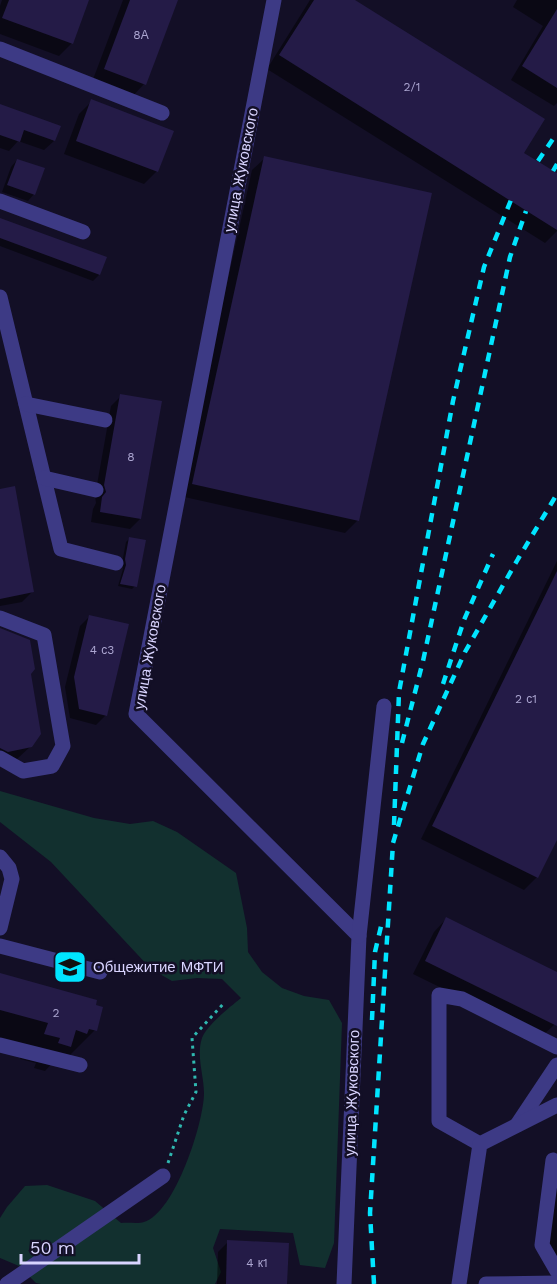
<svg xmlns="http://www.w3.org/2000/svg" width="557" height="1284" font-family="'Work Sans',sans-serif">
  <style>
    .green { fill: #12302f }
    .shadow { fill: #0007 }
    .building { fill: #241b47 }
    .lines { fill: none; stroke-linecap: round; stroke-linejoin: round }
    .path { stroke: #2fb8b0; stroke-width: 3; stroke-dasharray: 3 4.5; stroke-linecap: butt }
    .minor { stroke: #3d3a85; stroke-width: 15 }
    .rail { stroke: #00e5ff; stroke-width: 4.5; stroke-dasharray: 9 8; stroke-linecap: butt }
    .labels { text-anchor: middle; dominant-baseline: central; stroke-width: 5; stroke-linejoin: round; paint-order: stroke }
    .number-label { font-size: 12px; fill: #aca6d1 }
    .street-label { font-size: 15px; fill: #d9d4ff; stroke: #130f26 }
    .poi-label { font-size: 15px; fill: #d9d4ff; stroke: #130f26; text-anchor: start }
  </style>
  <rect width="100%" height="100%" fill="#130f26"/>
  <path class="green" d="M 0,791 L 94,818 L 130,824 L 153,821 L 177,832 L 236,873 L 247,928 L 248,952 L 262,972 L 282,988 L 304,996 L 329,1000 L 342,1023 L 334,1243 L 325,1268 L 300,1265 L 293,1233 L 220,1229 L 213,1248 L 221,1272 L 215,1284 L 41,1284 L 36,1283 L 19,1266 L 0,1258 L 0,1218 L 7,1207 L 25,1186 L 47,1185 L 95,1201 L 121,1223 C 128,1222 138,1224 144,1222 C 175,1213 204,1122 204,1093 C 204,1075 196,1056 202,1038 C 207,1025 230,1007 241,998 L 222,979 L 197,978 L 172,981 L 151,969 L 51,862 L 0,822 Z"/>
  <g class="shadow">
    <polygon points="2,0 87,0 72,43 59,56 0,34 0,6"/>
    <polygon points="123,0 176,0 144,84 132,97 92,82"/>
    <polygon points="310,0 352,0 522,153 557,175 557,231 545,243 267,69"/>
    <polygon points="517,0 557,0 557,103 554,106 511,80 543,26 513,7"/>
    <polygon points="92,101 157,171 144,184 64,154 79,114"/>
    <polygon points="0,106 54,141 44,150 18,141 9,151 0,148"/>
    <polygon points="265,158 358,520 345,533 180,496 252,170"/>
    <polygon points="17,160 34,194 28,201 2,192 11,167"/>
    <polygon points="0,219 105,258 99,275 93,281 0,246"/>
    <polygon points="121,396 140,519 130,529 91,522 93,509 96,503 95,496 111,406"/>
    <polygon points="0,491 32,592 22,602 0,606"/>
    <polygon points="129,539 135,586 132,589 118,586 123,569 122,563 126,542"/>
    <polygon points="557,561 557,836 537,877 524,890 421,839"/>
    <polygon points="90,616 106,715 96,725 70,718 65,687 80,626"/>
    <polygon points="0,629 29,673 31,746 17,759 0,763"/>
    <polygon points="446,919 557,974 557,1018 554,1025 541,1037 413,974 434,932"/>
    <polygon points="0,974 95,1030 70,1055 58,1057 45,1071 34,1068 36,1063 20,1059 24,1048 0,1041"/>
    <polygon points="557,1161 557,1262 543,1260"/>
    <polygon points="228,1242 286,1284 217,1284 218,1252"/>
  </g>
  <g class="building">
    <polygon points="9,0 89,0 73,44 2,18"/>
    <polygon points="130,0 178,0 146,85 104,69"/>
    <polygon points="314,0 355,0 545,119 524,153 557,173 557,230 279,55"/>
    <polygon points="557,9 557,88 522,66"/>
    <polygon points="91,99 174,131 158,172 76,141"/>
    <polygon points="0,104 61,126 55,141 24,130 20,142 0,135"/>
    <polygon points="264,156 432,193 359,521 192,484"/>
    <polygon points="17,159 45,168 35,195 7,185"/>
    <polygon points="0,218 107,257 100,275 0,238"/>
    <polygon points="120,394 162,401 141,519 100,512 102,497 106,492 104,485"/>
    <polygon points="15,486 34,592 0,599 0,489"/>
    <polygon points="129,537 146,540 137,587 120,584 126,565 125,559"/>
    <polygon points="557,571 557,840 538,878 432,826"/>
    <polygon points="89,615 129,624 107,716 79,709 74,677"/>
    <polygon points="0,628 30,640 35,669 31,674 41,734 32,747 8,752 0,748"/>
    <polygon points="446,917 557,972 557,1026 425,961"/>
    <polygon points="0,973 97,1000 96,1005 103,1007 97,1031 89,1029 87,1034 76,1030 71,1047 58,1043 60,1038 44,1034 48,1023 0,1010"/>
    <polygon points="227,1240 289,1243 287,1284 226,1284"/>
  </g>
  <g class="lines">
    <polyline class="path" points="168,1163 184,1115 196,1092 192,1038 224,1003"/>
    <g class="minor">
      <polyline points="274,0 136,714 359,936 344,1284"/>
      <polyline points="0,49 162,113"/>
      <polyline points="0,201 83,232"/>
      <polyline points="0,297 61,549 116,563"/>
      <polyline points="26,404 105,420"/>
      <polyline points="44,478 96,490"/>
      <polyline points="0,618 44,635 63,746 52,766 23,771 0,758"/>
      <polyline points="0,857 9,868 12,879 0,928"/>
      <polyline points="359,936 384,706"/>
      <polyline points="0,946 100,972"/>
      <polyline points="0,1045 80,1065"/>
      <polyline points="517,1125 557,1065"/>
      <polyline points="480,1144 439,1121 439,995 462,999 557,1047"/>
      <polyline points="553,1160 542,1245 557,1271"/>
      <polyline points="7,1284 163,1176"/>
      <polyline points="459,1284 480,1144 557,1105"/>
      <polyline points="486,1284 557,1283"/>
    </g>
    <g class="rail">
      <polyline points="538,161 557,133"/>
      <polyline points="553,171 557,164"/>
      <polyline points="443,684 464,620 493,554"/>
      <polyline points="402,743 423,661 510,257 526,211"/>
      <polyline points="394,825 399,692 453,401 484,267 511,200"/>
      <polyline points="372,1020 375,952 382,922"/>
      <polyline points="374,1284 370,1213 393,843 423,744 465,652 518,559 557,494"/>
    </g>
  </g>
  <defs>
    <g id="university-square" transform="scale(1.725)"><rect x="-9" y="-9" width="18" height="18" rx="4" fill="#00e5ff" stroke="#130f26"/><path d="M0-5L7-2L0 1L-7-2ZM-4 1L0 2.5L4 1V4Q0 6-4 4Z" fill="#111"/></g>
  </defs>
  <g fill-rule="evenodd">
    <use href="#university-square" x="70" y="967"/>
  </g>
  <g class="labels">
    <g class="number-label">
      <text x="141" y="35">8А</text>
      <text x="412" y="87">2/1</text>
      <text x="131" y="457">8</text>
      <text x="102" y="650">4 с3</text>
      <text x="526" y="699">2 с1</text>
      <text x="56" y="1013">2</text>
      <text x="257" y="1263">4 к1</text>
    </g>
    <g class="street-label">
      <text transform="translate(241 170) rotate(-79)">улица Жуковского</text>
      <text transform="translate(150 647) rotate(-80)">улица Жуковского</text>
      <text transform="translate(352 1093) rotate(-88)">улица Жуковского</text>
    </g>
    <g class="poi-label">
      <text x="93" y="967">Общежитие МФТИ</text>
    </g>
  </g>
  <path d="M21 1254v9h118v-9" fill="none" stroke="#d9d4ff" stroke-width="3"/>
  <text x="30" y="1254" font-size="18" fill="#d9d4ff" stroke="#130f26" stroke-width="4.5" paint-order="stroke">50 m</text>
</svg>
